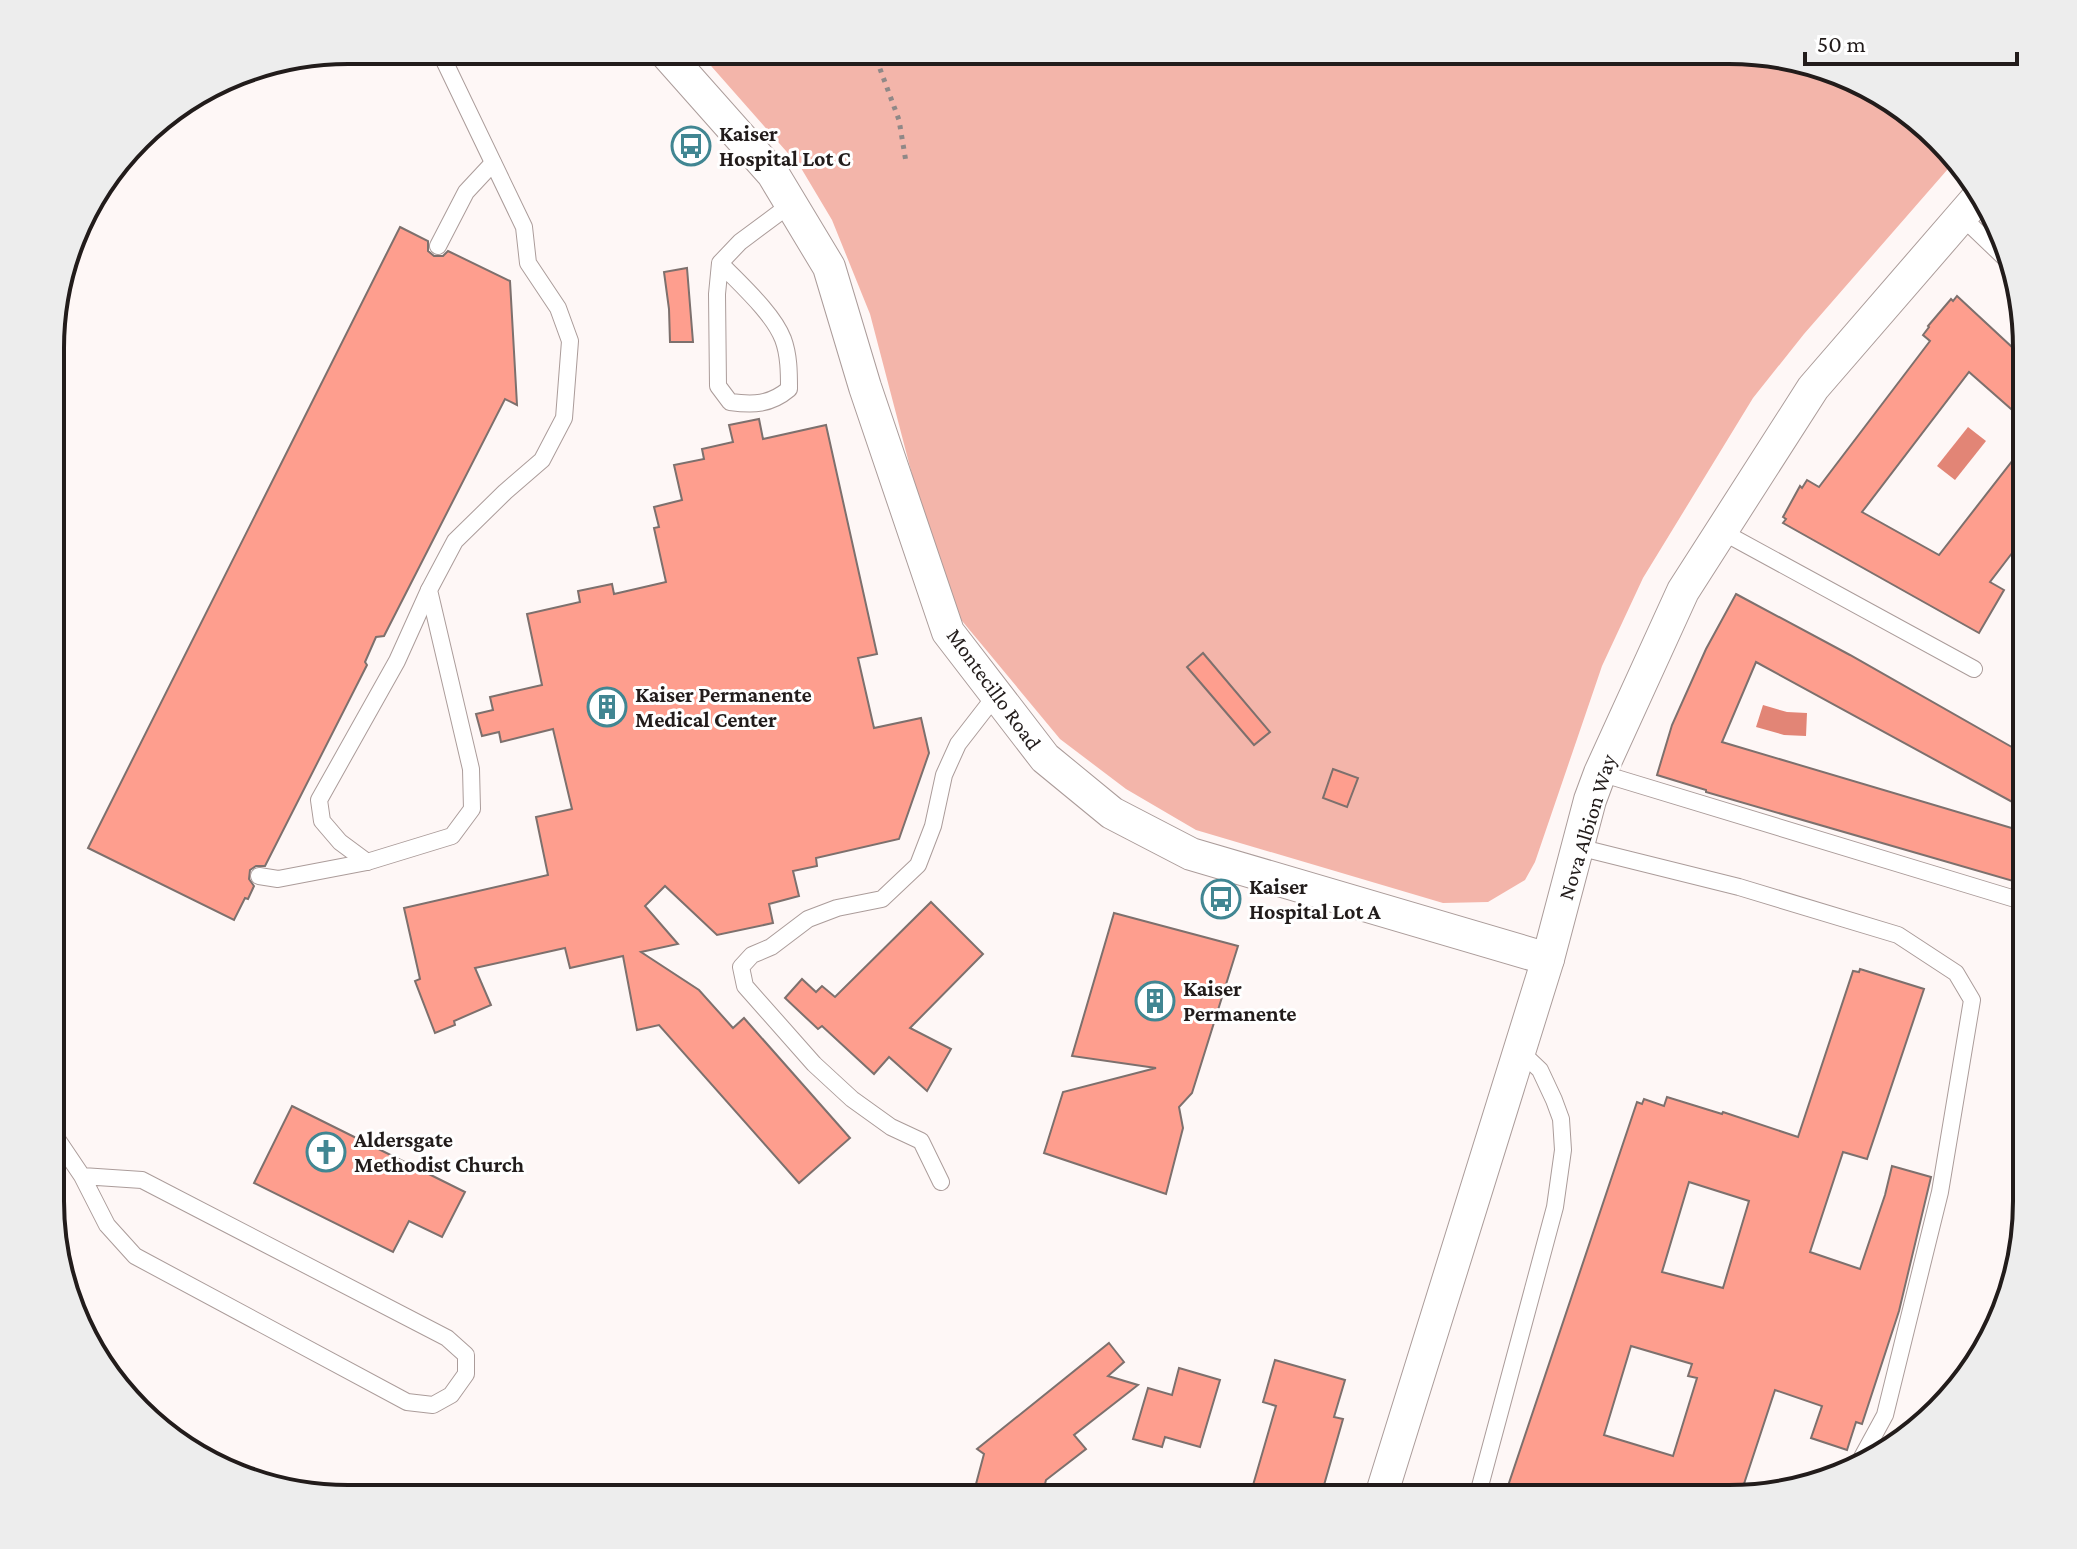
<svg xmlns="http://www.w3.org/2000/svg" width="2077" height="1549" font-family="'Crimson Pro',serif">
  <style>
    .green { fill: #f3b5aa }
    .water { fill: #e28576 }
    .building { fill: #fe9e8e; stroke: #7d706d; stroke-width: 2; fill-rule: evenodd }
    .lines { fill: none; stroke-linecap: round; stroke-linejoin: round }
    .service-casing { stroke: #ab9c9a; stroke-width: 18 }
    .minor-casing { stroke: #ab9c9a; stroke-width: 34 }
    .path { stroke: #8f8887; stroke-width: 5; stroke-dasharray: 4 6; stroke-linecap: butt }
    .service { stroke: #fff; stroke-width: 16 }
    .minor { stroke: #fff; stroke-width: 32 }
    .labels { text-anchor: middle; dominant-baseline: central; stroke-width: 6; stroke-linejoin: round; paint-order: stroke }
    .poi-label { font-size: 22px; font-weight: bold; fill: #221c1b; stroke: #fff; text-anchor: start }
    .street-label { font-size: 22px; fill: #221c1b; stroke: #fff }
    .rim { fill: none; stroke: #221c1b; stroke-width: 4 }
  </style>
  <rect width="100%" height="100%" fill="#fef7f6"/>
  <polygon class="green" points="697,50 1748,51 1842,73 1920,121 1929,129 1954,162 1804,334 1753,398 1643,578 1602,666 1535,862 1525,880 1488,902 1443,903 1196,830 1126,789 1060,739 958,616 926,528 870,314 832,220 801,168"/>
  <g class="water">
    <polygon points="1968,427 1986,441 1955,480 1937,466"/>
    <polygon points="1763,705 1787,712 1807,713 1806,736 1784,735 1756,727"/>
  </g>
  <g class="building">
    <polygon points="400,227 428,241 428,251 434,256 443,256 448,251 510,281 517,405 505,399 384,636 376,637 365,662 367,665 265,866 256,866 250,870 249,879 254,886 248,899 245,898 234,920 88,848"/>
    <polygon points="687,268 693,342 670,342 669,309 664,272"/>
    <polygon points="1957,296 2027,361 2027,423 1969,372 1862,512 1939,555 2027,442 2027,521 2013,539 2019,544 1990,582 2004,590 1979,633 1783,523 1786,519 1783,517 1800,486 1802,488 1807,480 1819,487 1930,341 1923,335 1929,327 1928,326 1951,299 1953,301"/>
    <polygon points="759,419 763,439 826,425 877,654 858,658 874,728 921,718 929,753 899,839 816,858 817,866 793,871 799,896 769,904 773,923 717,935 665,886 645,906 678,944 641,952 699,990 733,1028 744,1018 850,1138 799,1183 659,1025 637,1030 623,956 570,968 565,948 475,968 491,1005 454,1021 455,1025 435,1033 415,981 420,979 404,908 548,875 536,817 572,809 553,729 501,742 499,732 482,736 476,714 493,710 490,697 542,685 527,614 580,602 578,591 612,584 614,594 666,582 654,528 659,527 654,507 682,500 674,465 704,459 702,449 733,442 729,425"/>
    <polygon points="1736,594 1850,655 2017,750 2016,804 1756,662 1722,742 2015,829 2013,881 1706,792 1706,790 1657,775 1672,725 1706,649"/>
    <polygon points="1203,653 1270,732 1254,745 1187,667"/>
    <polygon points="1333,769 1358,778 1347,807 1323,798"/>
    <polygon points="931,902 983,954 910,1028 951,1049 927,1091 889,1057 874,1074 822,1026 818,1029 785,998 802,979 816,992 822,986 835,997"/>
    <polygon points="1114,913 1238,946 1192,1093 1179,1107 1183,1128 1166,1194 1044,1153 1063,1092 1156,1068 1072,1056"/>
    <path d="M 1860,969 L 1924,989 L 1867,1159 L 1843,1152 L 1810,1252 L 1860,1269 L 1885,1195 L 1892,1166 L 1931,1177 L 1899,1311 L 1862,1424 L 1856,1422 L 1847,1450 L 1811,1438 L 1822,1406 L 1775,1390 L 1740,1496 L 1729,1499 L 1519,1499 L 1522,1491 L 1508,1486 L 1637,1102 L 1642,1104 L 1644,1099 L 1664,1106 L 1667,1097 L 1722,1114 L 1723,1112 L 1798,1137 L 1853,971 L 1859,972 ZM 1689,1182 L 1749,1201 L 1723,1288 L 1662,1272 ZM 1631,1346 L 1692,1364 L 1688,1376 L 1697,1378 L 1673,1456 L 1604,1435 Z"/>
    <polygon points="292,1106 465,1192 442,1237 409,1221 393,1252 254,1183"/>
    <polygon points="1109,1343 1124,1362 1108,1376 1138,1385 1074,1435 1086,1449 1046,1480 1041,1499 972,1499 984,1454 977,1449"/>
    <polygon points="1275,1360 1345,1380 1334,1417 1343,1419 1320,1499 1249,1499 1276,1406 1263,1402"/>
    <polygon points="1179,1368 1220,1380 1200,1447 1165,1437 1162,1447 1133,1439 1148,1388 1172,1395"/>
  </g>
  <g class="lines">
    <g class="service-casing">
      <g id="service">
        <polyline points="1961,216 2006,259"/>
        <polyline points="438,246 466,192 493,163"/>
        <path d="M 720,263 C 740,284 773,313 783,339 C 789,355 789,373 789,389 C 770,405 753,405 730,402 L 718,386 L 717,294 L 720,263 L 740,242 L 791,204"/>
        <polyline points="1721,531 1974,669"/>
        <polyline points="1600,773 2015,899"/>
        <polyline points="1578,847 1739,887 1898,935 1956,973 1972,1000 1940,1192 1885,1415 1855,1470"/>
        <polyline points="367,862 340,842 322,821 319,800 397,661 429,590"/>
        <polyline points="259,876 278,879 367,862 452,836 472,809 471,769 429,590 455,541 505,492 542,460 564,418 570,341 558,308 528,263 524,227 439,50"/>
        <polyline points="51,1130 82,1176 107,1225 135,1256 407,1402 433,1405 451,1395 466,1374 466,1355 447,1338 142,1180 82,1176"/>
        <polyline points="941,1182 921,1141 891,1127 852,1099 814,1064 745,986 741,967 752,955 771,947 808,919 837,908 882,899 918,865 933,826 944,775 958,744 996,695"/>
        <polyline points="1470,1499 1479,1490 1555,1207 1563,1150 1561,1119 1554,1100 1540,1070 1519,1050"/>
      </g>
    </g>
    <g class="minor-casing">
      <g id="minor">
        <polyline points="663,50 773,174 829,267 865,387 948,632 1045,758 1112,813 1191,854 1548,959"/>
        <polyline points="1380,1499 1548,959 1590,800 1600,773 1683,591 1813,388 1980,195"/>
      </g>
    </g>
    <polyline class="path" points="873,50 899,120 906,162"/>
    <use href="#service" class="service"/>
    <use href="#minor" class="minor"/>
  </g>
  <defs>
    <g id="bus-ring" transform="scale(2)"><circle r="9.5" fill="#fff" stroke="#418692" stroke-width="1.5"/><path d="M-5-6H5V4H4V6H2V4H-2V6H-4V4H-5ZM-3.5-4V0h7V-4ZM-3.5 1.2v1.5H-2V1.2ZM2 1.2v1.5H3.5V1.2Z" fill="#418692"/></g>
    <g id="building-ring" transform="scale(2)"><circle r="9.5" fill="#fff" stroke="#418692" stroke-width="1.5"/><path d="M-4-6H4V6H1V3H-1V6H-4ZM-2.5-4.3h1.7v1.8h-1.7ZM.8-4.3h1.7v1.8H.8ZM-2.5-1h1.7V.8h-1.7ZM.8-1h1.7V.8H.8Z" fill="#418692"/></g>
    <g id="church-ring" transform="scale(2)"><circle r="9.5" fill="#fff" stroke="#418692" stroke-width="1.5"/><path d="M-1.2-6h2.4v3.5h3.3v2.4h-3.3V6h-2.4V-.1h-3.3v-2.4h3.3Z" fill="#418692"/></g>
  </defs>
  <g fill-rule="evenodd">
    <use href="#bus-ring" x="691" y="146"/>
    <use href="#building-ring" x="607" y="707"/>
    <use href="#bus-ring" x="1221" y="899"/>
    <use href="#building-ring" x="1155" y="1001"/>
    <use href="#church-ring" x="326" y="1152"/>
  </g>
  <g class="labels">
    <g class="poi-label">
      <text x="719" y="133">Kaiser<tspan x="719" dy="25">Hospital Lot C</tspan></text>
      <text x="635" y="694">Kaiser Permanente<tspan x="635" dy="25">Medical Center</tspan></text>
      <text x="1249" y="886">Kaiser<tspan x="1249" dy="25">Hospital Lot A</tspan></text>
      <text x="1183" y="988">Kaiser<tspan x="1183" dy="25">Permanente</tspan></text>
      <text x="354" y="1139">Aldersgate<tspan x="354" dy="25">Methodist Church</tspan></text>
    </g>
    <g class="street-label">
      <text transform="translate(994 689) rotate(54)">Montecillo Road</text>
      <text transform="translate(1587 827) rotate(-73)">Nova Albion Way</text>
    </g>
  </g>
  <path d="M0 0H2077V1549H0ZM348 64H1729A284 284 0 0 1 2013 348V1201A284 284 0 0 1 1729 1485H348A284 284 0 0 1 64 1201V348A284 284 0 0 1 348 64Z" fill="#ededed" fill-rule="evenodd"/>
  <path class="rim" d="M348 64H1729A284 284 0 0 1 2013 348V1201A284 284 0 0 1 1729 1485H348A284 284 0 0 1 64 1201V348A284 284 0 0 1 348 64Z"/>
  <path d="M1805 52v12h212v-12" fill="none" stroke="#221c1b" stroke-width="4"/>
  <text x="1817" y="52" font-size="24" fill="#221c1b" stroke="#ffffff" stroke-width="6" paint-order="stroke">50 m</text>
</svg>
